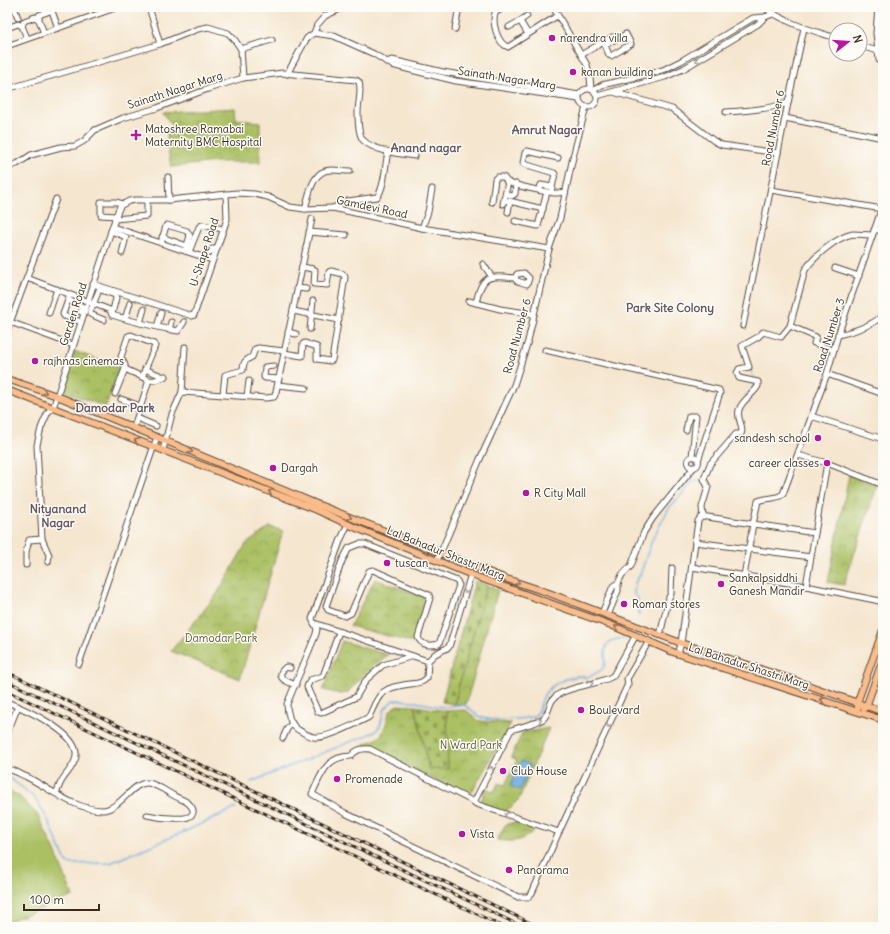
<svg xmlns="http://www.w3.org/2000/svg" width="890" height="934" font-family="Delius,sans-serif">
  <style>
    .grass { fill: #abc064; stroke: #737541 }
    .cemetery { fill: url(#cemetery-stones); stroke: #737541 }
    .park { fill: url(#park-crowns); stroke: #737541 }
    .water { fill: url(#water-ripples); stroke: #556c80 }
    .lines { fill: none; stroke-linecap: round; stroke-linejoin: round }
    .stream { stroke: #6faee2; stroke-width: 1.5 }
    .minor-casing { stroke: #574639; stroke-width: 7 }
    .major-casing { stroke: #574639; stroke-width: 8 }
    .minor { stroke: #fff; stroke-width: 5 }
    .major { stroke: #f9bc8a; stroke-width: 6 }
    .rail-casing { stroke: #3b2a1e; stroke-width: 3 }
    .rail { stroke: #fdfcf7; stroke-width: 1.5; stroke-dasharray: 4.5; stroke-linecap: butt }
    .oneway { stroke: #a79f9a }
    .oneway2 { stroke: #906c4f }
    .poi-dot { fill: #b5179e; stroke: #fdfcf7; stroke-width: 1.5 }
    .labels { text-anchor: middle; dominant-baseline: central; stroke-width: 3; stroke-linejoin: round; paint-order: stroke }
    .poi-label { font-size: 11px; fill: #3b2a1e; stroke: #fdfcf7; text-anchor: start }
    .street-label { font-size: 11px; fill: #3b2a1e; stroke: #fdfcf7 }
    .park-label { font-size: 11px; fill: #5d5733; stroke: #fdfcf7 }
    .neighbourhood-label { font-size: 12px; font-weight: bold; fill: #685562; stroke: #fdfcf7 }
  </style>
  <defs>
    <pattern id="cemetery-stones" width="16" height="16" patternUnits="userSpaceOnUse"><rect width="16" height="16" fill="#abc064"/><path d="M2 7V4a2 2 0 0 1 4 0v3zM10 15v-3a2 2 0 0 1 4 0v3z" fill="#8c9c52"/></pattern>
    <pattern id="park-crowns" width="20" height="18" patternUnits="userSpaceOnUse"><rect width="20" height="18" fill="#abc064"/><path d="M2 6a3 3 0 1 1 6 0M12 15a3 3 0 1 1 6 0" fill="none" stroke="#8c9c52"/></pattern>
    <pattern id="water-ripples" width="26" height="14" patternUnits="userSpaceOnUse"><rect width="26" height="14" fill="#6faee2"/><path d="M2 4q2-2 4 0t4 0M15 11q2-2 4 0t4 0" fill="none" stroke="#5c8eb7"/></pattern>
  </defs>
  <rect width="100%" height="100%" fill="#fdfcf7"/>
  <filter id="ink" filterUnits="userSpaceOnUse"><feTurbulence type="fractalNoise" baseFrequency=".025" numOctaves="2"/><feDisplacementMap in="SourceGraphic" scale="8" xChannelSelector="R" yChannelSelector="G"/><feConvolveMatrix kernelMatrix="1 2 1 2 8 2 1 2 1" color-interpolation-filters="sRGB"/></filter>
  <filter id="wash" filterUnits="userSpaceOnUse"><feTurbulence type="fractalNoise" baseFrequency=".012" numOctaves="4" result="noise"/><feDisplacementMap in="SourceGraphic" scale="16" xChannelSelector="R" yChannelSelector="G"/><feGaussianBlur stdDeviation="0.9" result="paint"/><feColorMatrix in="noise" values="0 0 0 0 0 0 0 0 0 0 0 0 0 0 0 0 0 1.4 0 .05"/><feComposite in="paint" operator="in"/></filter>
  <g filter="url(#wash)">
    <rect width="100%" height="100%" fill="#f5e6cf"/>
    <polygon class="grass" points="7,789 20,797 37,814 54,849 73,896 7,922"/>
    <g class="cemetery">
      <polygon points="475,581 487,585 454,704 442,702"/>
      <polygon points="415,706 447,711 448,770 429,769"/>
    </g>
    <g class="park">
      <polygon points="235,108 236,119 260,122 260,162 215,162 171,167 167,143 168,128 173,127 163,112"/>
      <polygon points="75,351 119,368 106,407 63,391"/>
      <polygon points="849,475 877,486 844,585 828,582"/>
      <polygon points="270,527 283,531 240,679 171,651 217,594 246,544"/>
      <polygon points="375,579 425,597 414,643 350,626"/>
      <polygon points="487,585 498,590 466,704 454,704"/>
      <polygon points="342,641 388,655 375,664 347,693 341,694 323,690"/>
      <path d="M 398,705 L 415,706 L 429,769 L 448,769 L 447,711 L 466,710 L 479,721 L 511,723 L 469,797 L 364,744 C 368,742 374,741 378,738 C 390,729 383,710 398,705 Z"/>
      <polygon points="549,728 519,799 510,808 502,813 480,804 486,788 494,792 498,783 505,785 517,760 511,757 522,733"/>
      <path d="M 518,821 L 534,831 C 519,842 516,842 497,840 L 505,825 Z"/>
    </g>
    <polygon class="water" points="521,761 531,765 520,790 510,786"/>
    <g class="lines">
      <g class="stream">
        <polyline points="750,368 754,379"/>
        <polyline points="746,396 755,386 754,383"/>
        <polyline points="737,433 739,430 739,425"/>
        <polyline points="639,616 638,598 634,594 635,583 640,575 652,540 669,508 693,482 702,480"/>
        <path d="M 7,776 C 14,782 31,793 36,800 C 51,819 56,844 68,864 L 110,863 L 186,831 L 236,808"/>
        <path d="M 251,782 L 375,732 L 380,726 L 384,710 L 393,700 C 410,699 427,705 444,707 C 450,707 457,704 462,705 C 471,706 475,716 483,718 C 491,721 523,719 532,717 C 541,715 540,699 546,692 C 554,683 567,678 578,676 C 581,676 585,677 588,677 C 591,676 598,672 601,670 C 612,664 592,637 626,639"/>
      </g>
    </g>
  </g>
  <g filter="url(#ink)">
    <g class="lines">
      <g class="minor-casing">
        <g id="minor">
          <polyline points="14,7 18,18"/>
          <polyline points="149,7 160,44"/>
          <path d="M 504,7 L 495,13 C 492,23 497,43 508,47 L 557,16"/>
          <polyline points="553,7 587,65 590,77 591,89"/>
          <path d="M 764,7 C 785,23 811,30 836,38"/>
          <polyline points="878,7 876,33 878,51"/>
          <polyline points="527,16 520,21 528,34"/>
          <polyline points="509,27 520,21"/>
          <polyline points="7,28 18,24 22,26"/>
          <polyline points="455,29 459,7"/>
          <polyline points="44,33 39,20 39,15 50,11 52,11 58,28"/>
          <polyline points="314,33 334,36 374,54 392,65 415,71 456,81 579,99"/>
          <polyline points="7,38 10,45"/>
          <polyline points="27,38 22,26 24,21 35,17 39,20"/>
          <polyline points="7,46 118,7"/>
          <polyline points="860,46 878,51 879,60 883,61"/>
          <polyline points="241,49 272,40"/>
          <polyline points="581,55 612,37 614,37 616,39 626,34 631,44 611,56 609,55 605,45 616,39"/>
          <polyline points="386,62 392,60 443,72 579,95"/>
          <polyline points="287,74 307,38 314,33 317,25 325,16 344,7"/>
          <circle cx="588" cy="98" r="9"/>
          <polyline points="7,89 160,44 198,29 208,27 228,33 234,39 241,49 243,78"/>
          <polyline points="594,90 602,85 650,74 665,69 681,61 753,18 765,17 773,14 776,7"/>
          <polyline points="613,92 672,109 714,141 722,145 778,153"/>
          <polyline points="597,96 665,77 683,69 758,24 765,17"/>
          <path d="M 726,112 C 747,111 768,109 788,103"/>
          <polyline points="785,118 883,138"/>
          <path d="M 7,167 L 17,164 L 31,155 L 61,147 L 75,146 L 84,141 L 95,130 L 123,118 L 157,108 L 208,89 L 243,78 L 283,73 L 356,80 L 359,82 C 362,92 358,102 358,113 C 358,120 358,134 363,140 C 373,151 401,154 415,156"/>
          <polyline points="168,177 169,200"/>
          <polyline points="539,190 541,185 552,187"/>
          <polyline points="771,190 882,209"/>
          <polyline points="551,192 555,174 554,173 524,164 523,163 525,153 527,151 558,158"/>
          <polyline points="506,194 512,196 515,194 516,184"/>
          <polyline points="505,200 543,209"/>
          <path d="M 492,202 L 495,179 L 497,177 L 503,177 C 505,178 506,181 507,182 C 510,184 552,194 556,193 C 560,193 561,192 565,193"/>
          <polyline points="503,204 508,182"/>
          <path d="M 333,208 L 348,201 L 377,197 C 385,188 385,164 388,152"/>
          <path d="M 305,209 C 309,195 312,170 331,170 C 337,170 344,171 350,171"/>
          <polyline points="508,212 510,201"/>
          <polyline points="116,216 101,215 101,202 117,202 123,204"/>
          <polyline points="115,219 147,216 147,200"/>
          <polyline points="515,221 538,226 547,192"/>
          <polyline points="113,227 212,260"/>
          <polyline points="422,228 428,212 432,189"/>
          <polyline points="874,230 883,230"/>
          <polyline points="111,231 126,237 122,253"/>
          <polyline points="309,232 346,235"/>
          <polyline points="162,237 187,246"/>
          <polyline points="161,243 166,226 167,225 187,231 190,236 185,251"/>
          <polyline points="189,252 199,227 202,225 223,229"/>
          <polyline points="205,258 207,254 210,253 212,249 215,249"/>
          <polyline points="483,264 492,277"/>
          <polyline points="835,268 859,276"/>
          <path d="M 27,278 L 110,310 L 112,315 C 134,322 156,327 178,331 L 184,322"/>
          <polyline points="93,284 192,316 194,315 227,219 226,194"/>
          <polyline points="297,288 306,289"/>
          <polyline points="70,295 63,314 64,316 81,322"/>
          <polyline points="68,300 82,306 81,312"/>
          <polyline points="469,301 500,309 534,314"/>
          <path d="M 476,303 C 482,275 488,275 515,278 L 517,281 L 527,284 L 529,278 L 524,273 L 517,274 L 515,278"/>
          <polyline points="293,311 339,320"/>
          <polyline points="49,313 57,289"/>
          <polyline points="123,318 126,316 130,303"/>
          <polyline points="104,320 90,314 90,312 99,290 101,290 115,295 116,298 112,314"/>
          <polyline points="10,322 73,345"/>
          <polyline points="140,323 144,309"/>
          <polyline points="743,326 788,103 804,28"/>
          <polyline points="790,326 816,337 814,343 833,350"/>
          <polyline points="157,327 161,313"/>
          <polyline points="310,329 313,301"/>
          <polyline points="169,330 171,322"/>
          <polyline points="7,331 56,199"/>
          <polyline points="288,332 296,334"/>
          <path d="M 838,335 C 851,332 875,325 883,314"/>
          <polyline points="545,350 719,390 720,393 698,461"/>
          <polyline points="284,353 302,356 303,344 305,343 317,347 317,359 330,361 332,360 345,277 343,274 331,271 329,272 327,285 314,284 315,270 313,269 302,267"/>
          <polyline points="274,366 265,367 264,377 265,378 279,379"/>
          <polyline points="125,369 149,380 134,427"/>
          <polyline points="145,369 164,377"/>
          <polyline points="827,374 883,394"/>
          <path d="M 149,380 C 155,381 160,379 165,376"/>
          <polyline points="278,385 306,388"/>
          <polyline points="182,392 266,398 274,397 276,392 312,219"/>
          <polyline points="115,394 125,369 125,365 121,357 128,336 131,335 154,344 155,346 142,377"/>
          <path d="M 223,394 L 225,375 L 243,370 C 243,363 245,360 252,357 L 255,349 L 258,348 L 284,351"/>
          <polyline points="247,396 249,381"/>
          <polyline points="121,399 140,406"/>
          <polyline points="811,416 883,439"/>
          <polyline points="137,418 156,426"/>
          <polyline points="686,430 689,416 696,416 692,457"/>
          <polyline points="163,450 172,414 182,392 185,347"/>
          <polyline points="798,455 827,463 883,485"/>
          <circle cx="693" cy="462" r="5.5"/>
          <path d="M 703,517 L 702,507 L 708,487 L 704,479 L 710,464 L 736,434 L 741,434 C 745,426 736,420 739,410 C 741,401 753,395 758,386 L 758,382 L 739,378 L 737,373 L 739,369 L 749,367 L 742,346 L 758,337 L 763,332 L 781,337 L 790,326 L 805,270 C 814,257 836,237 853,234 C 859,234 866,235 872,235"/>
          <path d="M 348,524 L 341,539 L 312,619 L 317,629 L 316,634 L 287,704 C 287,712 290,724 297,729 C 302,732 308,736 314,737 C 327,739 357,723 369,717 C 380,691 382,688 410,684 C 418,683 422,683 427,678 L 428,661 L 435,654 L 449,647 L 471,574"/>
          <polyline points="695,542 811,557"/>
          <path d="M 359,544 L 365,544 L 457,581 L 459,585 L 439,644 C 431,646 421,646 418,637 L 430,598 L 429,595 L 373,570 L 369,571 L 351,613 L 345,616 L 328,610 L 326,606 L 342,561 L 349,548 Z"/>
          <polyline points="437,560 441,552 480,459 514,385 528,341 549,249 560,218 573,157 586,107"/>
          <polyline points="48,562 49,555 42,539 37,445 41,428 48,412 53,408 57,396 116,216 120,206 129,201 135,200 169,200 237,193 254,194 268,197 290,207 305,209 333,208 422,228 549,249"/>
          <polyline points="26,565 26,552 29,540 42,539"/>
          <polyline points="692,567 806,586 875,600 883,602"/>
          <polyline points="744,576 753,524 815,533"/>
          <polyline points="806,586 827,463"/>
          <polyline points="602,613 613,586 618,583"/>
          <polyline points="608,615 618,591 618,583 622,575 631,566 644,532 653,518 694,467"/>
          <polyline points="314,623 428,661"/>
          <polyline points="339,632 323,676 310,680 307,687 318,712 321,713 356,697 366,680 383,665 413,656"/>
          <polyline points="660,635 669,597 671,594 672,568"/>
          <path d="M 678,654 L 681,643 L 698,521 L 701,517 L 708,517 L 753,524 L 758,501 C 766,497 776,500 783,494 L 827,374 L 838,335 L 883,205"/>
          <polyline points="79,664 157,437"/>
          <path d="M 290,668 L 286,667 C 273,677 287,682 296,685"/>
          <path d="M 7,702 C 25,709 79,733 76,756 C 75,766 66,773 61,782 C 59,786 58,790 56,793"/>
          <polyline points="7,734 18,706"/>
          <polyline points="283,738 287,729 292,723"/>
          <path d="M 7,769 C 14,770 20,774 27,777 C 51,789 73,809 102,810 C 120,810 133,781 148,783 C 160,785 170,795 181,799 C 191,803 201,815 184,818 C 171,819 160,818 147,815"/>
          <path d="M 474,802 L 370,749 C 363,748 356,749 351,756 C 326,756 321,775 312,794 L 345,813 L 518,897 L 528,897 L 532,893 L 559,832 L 628,684 L 627,679 L 649,641"/>
          <path d="M 559,832 L 476,804 L 474,802 L 511,730 C 517,728 540,722 543,719 C 551,712 547,701 559,694 C 575,685 598,685 613,676 L 636,635"/>
        </g>
      </g>
      <g class="major-casing">
        <g id="major">
          <polyline points="7,379 57,396 166,441 319,505 504,578 549,593 681,643 788,678 883,712"/>
          <polyline points="7,390 317,510 354,527 477,577 611,625 673,652 883,720"/>
          <polyline points="858,707 857,703 883,630"/>
          <polyline points="864,708 866,707 883,659"/>
        </g>
      </g>
      <use href="#minor" class="minor"/>
      <use href="#major" class="major"/>
      <g class="rail-casing">
        <g id="rail">
          <polyline points="7,672 539,927"/>
          <polyline points="7,681 523,927"/>
          <polyline points="7,691 504,927"/>
        </g>
      </g>
      <use href="#rail" class="rail"/>
    </g>
    <defs><path id="oneway-chevron" d="M-2-3.5L2.5 0L-2 3.5" fill="none" stroke-width="1.6" stroke-linecap="round" stroke-linejoin="round"/></defs>
    <g class="oneway">
      <use href="#oneway-chevron" transform="translate(698 60) rotate(149)"/>
      <use href="#oneway-chevron" transform="translate(466 591) rotate(108)"/>
      <use href="#oneway-chevron" transform="translate(591 683) rotate(-16)"/>
      <use href="#oneway-chevron" transform="translate(539 720) rotate(-26)"/>
      <use href="#oneway-chevron" transform="translate(609 725) rotate(115)"/>
      <use href="#oneway-chevron" transform="translate(491 769) rotate(-64)"/>
      <use href="#oneway-chevron" transform="translate(507 815) rotate(-161)"/>
    </g>
    <g class="oneway2">
      <use href="#oneway-chevron" transform="translate(44 392) rotate(19)"/>
      <use href="#oneway-chevron" transform="translate(137 441) rotate(-159)"/>
      <use href="#oneway-chevron" transform="translate(190 451) rotate(23)"/>
      <use href="#oneway-chevron" transform="translate(271 492) rotate(-159)"/>
      <use href="#oneway-chevron" transform="translate(349 517) rotate(21)"/>
      <use href="#oneway-chevron" transform="translate(517 582) rotate(19)"/>
      <use href="#oneway-chevron" transform="translate(617 627) rotate(-158)"/>
      <use href="#oneway-chevron" transform="translate(823 700) rotate(-162)"/>
    </g>
  </g>
  <g class="poi-dot">
    <circle cx="552" cy="38" r="4"/>
    <circle cx="573" cy="72" r="4"/>
    <path d="M134 129h4v4h4v4h-4v4h-4v-4h-4v-4h4z"/>
    <circle cx="35" cy="361" r="4"/>
    <circle cx="818" cy="438" r="4"/>
    <circle cx="827" cy="463" r="4"/>
    <circle cx="273" cy="468" r="4"/>
    <circle cx="526" cy="493" r="4"/>
    <circle cx="387" cy="563" r="4"/>
    <circle cx="721" cy="584" r="4"/>
    <circle cx="624" cy="604" r="4"/>
    <circle cx="581" cy="710" r="4"/>
    <circle cx="503" cy="771" r="4"/>
    <circle cx="337" cy="779" r="4"/>
    <circle cx="462" cy="834" r="4"/>
    <circle cx="509" cy="870" r="4"/>
  </g>
  <g class="labels">
    <g class="poi-label">
      <text x="560" y="38">narendra villa</text>
      <text x="581" y="72">kanan building</text>
      <text x="145" y="129">Matoshree Ramabai<tspan x="145" dy="13">Maternity BMC Hospital</tspan></text>
      <text x="43" y="361">rajhnas cinemas</text>
      <text x="810" y="438" text-anchor="end">sandesh school</text>
      <text x="819" y="463" text-anchor="end">career classes</text>
      <text x="281" y="468">Dargah</text>
      <text x="534" y="493">R City Mall</text>
      <text x="395" y="563">tuscan</text>
      <text x="729" y="578">Sankalpsiddhi<tspan x="729" dy="13">Ganesh Mandir</tspan></text>
      <text x="632" y="604">Roman stores</text>
      <text x="589" y="710">Boulevard</text>
      <text x="511" y="771">Club House</text>
      <text x="345" y="779">Promenade</text>
      <text x="470" y="834">Vista</text>
      <text x="517" y="870">Panorama</text>
    </g>
    <g class="street-label">
      <text transform="translate(507 78) rotate(9)">Sainath Nagar Marg</text>
      <text transform="translate(175 90) rotate(-18)">Sainath Nagar Marg</text>
      <text transform="translate(773 128) rotate(-79)">Road Number 6</text>
      <text transform="translate(372 207) rotate(12)">Gamdevi Road</text>
      <text transform="translate(204 252) rotate(-72)">U-Shape Road</text>
      <text transform="translate(73 314) rotate(-72)">Garden Road</text>
      <text transform="translate(829 335) rotate(-72)">Road Number 3</text>
      <text transform="translate(517 336) rotate(-75)">Road Number 6</text>
      <text transform="translate(446 553) rotate(22)">Lal Bahadur Shastri Marg</text>
      <text transform="translate(749 666) rotate(18)">Lal Bahadur Shastri Marg</text>
    </g>
    <g class="park-label">
      <text x="221" y="638">Damodar Park</text>
      <text x="471" y="745">N Ward Park</text>
    </g>
    <g class="neighbourhood-label">
      <text x="547" y="129">Amrut Nagar</text>
      <text x="426" y="147">Anand nagar</text>
      <text x="670" y="307">Park Site Colony</text>
      <text x="115" y="407">Damodar Park</text>
      <text x="58" y="508">Nityanand<tspan x="58" dy="14">Nagar</tspan></text>
    </g>
  </g>
  <rect width="890" height="934" fill="none" stroke="#fdfcf7" stroke-width="24"/>
  <g transform="translate(848 42) rotate(73)"><circle r="19" fill="#fdfcf7" stroke="#afa8a0"/>
  <path d="M0-3L7 15L0 10L-7 15Z" fill="#b5179e"/>
  <text y="-6" font-size="11" font-weight="bold" text-anchor="middle" fill="#3b2a1e">N</text>
  </g>
  <path d="M24 904v6h75v-6" fill="none" stroke="#3b2a1e" stroke-width="2"/>
  <text x="30" y="904" font-size="12" fill="#3b2a1e" stroke="#fdfcf7" stroke-width="3" paint-order="stroke">100 m</text>
</svg>
